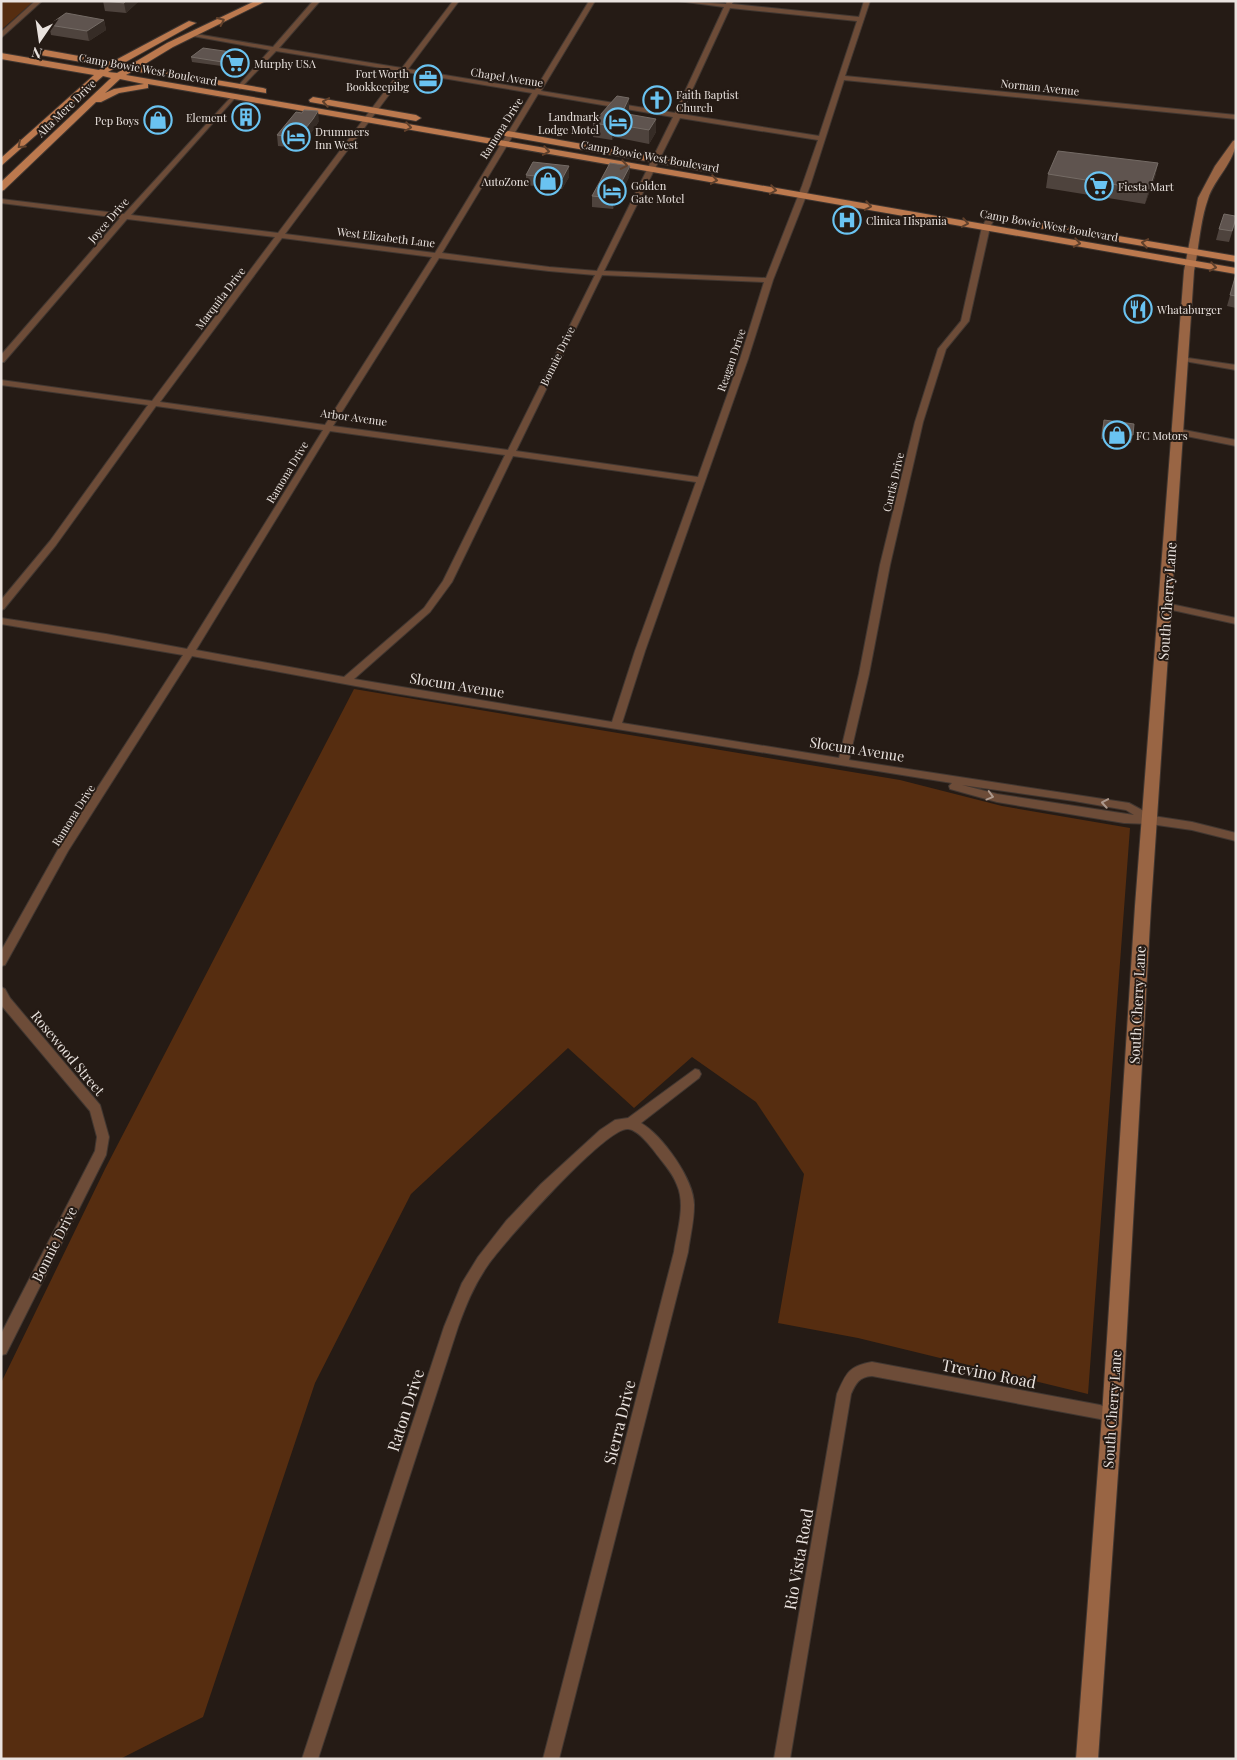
<svg xmlns="http://www.w3.org/2000/svg" width="1237" height="1760" font-family="'Playfair Display',serif">
  <style>
    .green { fill: #562d10 }
    .lines { fill: none; stroke-linecap: round; stroke-linejoin: round }
    .street-casing { stroke: #413731; stroke-width: 2 }
    .secondary-casing { stroke: #413731; stroke-width: 2 }
    .primary-casing { stroke: #413731; stroke-width: 2 }
    .street { fill: #6d4c38; fill-rule: evenodd }
    .secondary { fill: #996544; fill-rule: evenodd }
    .primary { fill: #bc794e; fill-rule: evenodd }
    .wall { fill: #4e433d }
    .shaded-wall { fill: #362c26 }
    .building { fill: #5f544f; stroke: #746b65 }
    .oneway { stroke: #61412c }
    .oneway2 { stroke: #ac988c }
    .labels { text-anchor: middle; dominant-baseline: central; stroke-width: 4; stroke-linejoin: round; paint-order: stroke }
    .far-poi-label { font-size: 11px; fill: #eae3df; stroke: #251b15; text-anchor: start }
    .far-street-label { font-size: 11px; fill: #eae3df; stroke: #251b15 }
    .street-label { font-size: 14px; fill: #eae3df; stroke: #251b15 }
    .near-street-label { font-size: 16px; fill: #eae3df; stroke: #251b15 }
  </style>
  <rect width="100%" height="100%" fill="#251b15"/>
  <g class="green">
    <polygon points="1,1 34,1 1,30"/>
    <polygon points="354,689 900,780 1002,806 1130,828 1088,1394 858,1338 778,1323 804,1174 756,1102 692,1057 634,1108 568,1048 411,1194 315,1383 203,1717 120,1759 1,1759 1,1383 105,1169"/>
  </g>
  <g class="lines">
    <g class="street-casing">
      <g id="street">
        <polygon points="35,1 42,1 1,38 1,32"/>
        <path d="M 313,1 L 320,1 L 279,48 L 402,68 L 453,1 L 459,1 L 408,69 L 535,90 L 589,1 L 595,1 L 541,91 L 675,113 L 724,7 L 678,1 L 726,4 L 727,1 L 733,1 L 732,4 L 859,17 L 864,1 L 870,1 L 845,76 L 1236,115 L 1236,119 L 844,80 L 810,186 L 773,280 L 748,359 L 645,651 L 622,723 L 839,758 L 859,674 L 880,565 L 915,422 L 938,349 L 961,321 L 982,227 L 988,216 L 991,216 L 995,218 L 990,227 L 969,321 L 946,349 L 923,422 L 890,565 L 869,674 L 849,760 L 1129,803 L 1153,816 L 1192,822 L 1236,833 L 1236,841 L 1192,830 L 1150,824 L 1124,823 L 997,802 L 950,789 L 949,786 L 952,783 L 394,693 L 192,656 L 68,851 L 5,965 L 1,966 L 1,951 L 60,846 L 183,655 L 1,624 L 1,618 L 106,634 L 187,649 L 323,430 L 156,406 L 56,545 L 4,609 L 1,610 L 1,600 L 50,541 L 148,405 L 1,385 L 1,380 L 152,401 L 275,237 L 127,219 L 4,362 L 1,362 L 1,355 L 120,218 L 1,203 L 1,199 L 124,214 L 233,95 L 235,96 L 235,98 L 131,215 L 278,233 L 400,71 L 276,51 L 240,89 L 237,87 L 238,86 L 270,50 L 187,35 L 190,33 L 273,47 ZM 730,8 L 857,21 L 819,136 L 681,114 ZM 406,72 L 532,93 L 435,253 L 285,234 ZM 538,94 L 673,117 L 597,271 L 549,267 L 442,253 ZM 680,118 L 818,140 L 802,186 L 766,278 L 604,271 ZM 282,238 L 432,257 L 325,425 L 160,402 ZM 439,258 L 549,271 L 595,275 L 508,450 L 333,426 ZM 602,275 L 764,282 L 740,359 L 698,477 L 516,451 ZM 330,431 L 505,455 L 443,581 L 424,608 L 344,677 L 196,650 ZM 513,456 L 696,482 L 635,651 L 612,722 L 354,679 L 430,612 L 452,582 ZM 962,785 L 1074,801 L 1126,810 L 1134,815 L 997,794 Z"/>
        <polygon points="1181,357 1236,365 1236,370 1184,361 1180,359"/>
        <polygon points="1179,429 1236,440 1236,446 1176,434 1176,430"/>
        <polygon points="1166,603 1236,618 1236,624 1163,608 1161,606 1163,604"/>
        <polygon points="1,987 5,989 10,998 100,1105 109,1137 106,1155 6,1354 1,1355 1,1334 95,1151 97,1137 90,1111 1,1005"/>
        <path d="M 695,1069 L 699,1070 L 701,1074 L 699,1078 L 641,1123 C 662,1135 695,1180 694,1206 C 694,1221 690,1237 688,1252 L 559,1759 L 543,1759 L 674,1252 C 677,1231 686,1205 677,1185 C 673,1174 665,1165 658,1156 C 652,1148 639,1130 628,1129 C 606,1127 503,1243 488,1265 C 474,1285 466,1305 458,1327 L 318,1759 L 302,1759 L 444,1327 L 462,1283 L 478,1257 L 506,1221 L 541,1184 L 600,1130 L 615,1120 L 628,1118 Z"/>
        <path d="M 872,1362 L 1100,1405 L 1117,1411 L 1119,1416 L 1117,1421 L 1112,1423 L 1100,1419 L 872,1376 C 859,1377 856,1383 851,1394 L 790,1759 L 774,1759 L 837,1394 C 846,1374 848,1366 872,1362 Z"/>
      </g>
    </g>
    <g class="secondary-casing">
      <path id="secondary" d="M 1236,140 C 1236,161 1214,179 1208,199 C 1200,221 1199,248 1194,271 L 1151,906 L 1122,1416 L 1098,1759 L 1076,1759 L 1102,1416 L 1135,906 L 1184,271 L 1198,198 L 1215,166 L 1233,141 Z"/>
    </g>
    <g class="primary-casing">
      <g id="primary">
        <path d="M 255,1 L 266,1 L 173,47 L 140,67 L 263,88 L 266,89 L 266,93 L 133,71 L 126,75 L 1236,268 L 1236,274 L 148,84 L 148,88 L 119,93 L 101,102 L 96,102 L 4,190 L 1,191 L 1,182 L 111,78 L 103,76 L 1,166 L 1,158 L 94,75 L 1,59 L 1,53 L 99,70 L 105,66 L 40,55 L 36,52 L 40,49 L 112,62 L 189,21 L 196,23 L 122,64 L 130,65 L 167,43 ZM 115,68 L 124,69 L 117,73 L 108,72 ZM 120,79 L 144,84 L 114,89 L 105,93 Z"/>
        <polygon points="313,97 416,115 421,118 416,121 310,102 309,100"/>
        <polygon points="508,131 714,167 719,170 714,173 505,136 503,134"/>
        <polygon points="1042,223 1236,256 1236,262 1038,228 1037,226"/>
      </g>
    </g>
    <use href="#street" class="street"/>
    <use href="#secondary" class="secondary"/>
    <use href="#primary" class="primary"/>
  </g>
  <g class="wall">
    <polygon points="103,1 139,1 126,13 105,11"/>
    <polygon points="104,20 106,30 89,41 51,35 49,25"/>
    <polygon points="191,57 246,59 236,68 192,62"/>
    <polygon points="629,112 628,114 656,132 649,144 614,137 612,140 593,137 593,123"/>
    <polygon points="319,121 314,129 299,148 278,146 277,135"/>
    <polygon points="1158,163 1155,177 1145,204 1046,188 1048,174"/>
    <polygon points="569,166 569,177 562,189 526,185 526,175"/>
    <polygon points="630,166 629,177 613,209 592,207 592,196"/>
    <polygon points="1236,220 1229,242 1216,240 1219,229"/>
    <polygon points="1236,274 1236,308 1227,306"/>
    <polygon points="1104,420 1133,435 1131,443 1101,439 1102,428"/>
  </g>
  <g class="shaded-wall">
    <polygon points="126,1 139,1 126,13 124,3"/>
    <polygon points="104,20 106,30 89,41 87,31"/>
    <polygon points="245,54 246,59 236,68 235,64"/>
    <polygon points="629,98 629,112 622,126 622,113"/>
    <polygon points="318,111 319,121 314,129 299,148 298,138"/>
    <polygon points="656,119 656,132 649,144 649,130"/>
    <polygon points="614,124 614,137 612,140 612,126"/>
    <polygon points="1158,163 1155,177 1145,204 1149,190"/>
    <polygon points="569,166 569,177 562,189 562,179"/>
    <polygon points="630,166 629,177 613,209 613,198"/>
  </g>
  <g class="building">
    <polygon points="104,1 126,1 124,3"/>
    <polygon points="66,13 104,20 87,31 49,25"/>
    <polygon points="203,48 245,54 235,64 191,57"/>
    <polygon points="617,96 629,98 622,113 656,119 649,130 614,124 612,126 593,123"/>
    <polygon points="304,110 318,111 313,119 298,138 277,135 296,112 302,113"/>
    <polygon points="1058,151 1158,163 1149,190 1048,174"/>
    <polygon points="533,162 569,166 562,179 526,175"/>
    <polygon points="610,163 630,166 613,198 592,196"/>
    <polygon points="1224,214 1235,216 1236,218 1232,231 1219,229"/>
    <polygon points="1236,274 1236,296 1230,295"/>
    <polygon points="1104,420 1134,424 1133,435 1103,431"/>
  </g>
  <defs><path id="oneway-chevron" d="M-2-3.5L2.5 0L-2 3.5" fill="none" stroke-width="1.6" stroke-linecap="round" stroke-linejoin="round" transform="scale(1.25)"/></defs>
  <g class="oneway">
    <use href="#oneway-chevron" transform="translate(221 21) rotate(-25)"/>
    <use href="#oneway-chevron" transform="translate(326 102) rotate(-170)"/>
    <use href="#oneway-chevron" transform="translate(408 127) rotate(10)"/>
    <use href="#oneway-chevron" transform="translate(21 145) rotate(138)"/>
    <use href="#oneway-chevron" transform="translate(546 151) rotate(10)"/>
    <use href="#oneway-chevron" transform="translate(624 165) rotate(10)"/>
    <use href="#oneway-chevron" transform="translate(714 180) rotate(9)"/>
    <use href="#oneway-chevron" transform="translate(773 190) rotate(9)"/>
    <use href="#oneway-chevron" transform="translate(868 206) rotate(10)"/>
    <use href="#oneway-chevron" transform="translate(965 223) rotate(10)"/>
    <use href="#oneway-chevron" transform="translate(1077 243) rotate(10)"/>
    <use href="#oneway-chevron" transform="translate(1145 243) rotate(-170)"/>
    <use href="#oneway-chevron" transform="translate(1213 267) rotate(10)"/>
  </g>
  <g class="oneway2">
    <use href="#oneway-chevron" transform="translate(990 796) rotate(15)"/>
    <use href="#oneway-chevron" transform="translate(1105 803) rotate(-170)"/>
  </g>
  <defs>
    <g id="supermarket-ring" transform="scale(1.4375)"><circle r="9.5" fill="#251b15" stroke="#6ac3f1" stroke-width="1.5"/><path d="M-6-5.5h2.5l.6 2H6L4.5 2H-2.5L-4.4-4H-6ZM-1.5 3.2a1.3 1.3 0 1 0 .1 0ZM3 3.2a1.3 1.3 0 1 0 .1 0Z" fill="#6ac3f1"/></g>
    <g id="office-ring" transform="scale(1.4375)"><circle r="9.5" fill="#251b15" stroke="#6ac3f1" stroke-width="1.5"/><path d="M-6-3h4V-5.5h4V-3h4V5H-6ZM-1-4.5V-3h2v-1.5ZM-6 0V1H6V0Z" fill="#6ac3f1"/></g>
    <g id="church-ring" transform="scale(1.4375)"><circle r="9.5" fill="#251b15" stroke="#6ac3f1" stroke-width="1.5"/><path d="M-1.2-6h2.4v3.5h3.3v2.4h-3.3V6h-2.4V-.1h-3.3v-2.4h3.3Z" fill="#6ac3f1"/></g>
    <g id="building-ring" transform="scale(1.4375)"><circle r="9.5" fill="#251b15" stroke="#6ac3f1" stroke-width="1.5"/><path d="M-4-6H4V6H1V3H-1V6H-4ZM-2.5-4.3h1.7v1.8h-1.7ZM.8-4.3h1.7v1.8H.8ZM-2.5-1h1.7V.8h-1.7ZM.8-1h1.7V.8H.8Z" fill="#6ac3f1"/></g>
    <g id="shop-ring" transform="scale(1.4375)"><circle r="9.5" fill="#251b15" stroke="#6ac3f1" stroke-width="1.5"/><path d="M-5-2.5h2.3a2.7 3.5 0 0 1 5.4 0H5L5.5 6h-11ZM-1.5-2.5h3a1.5 2.3 0 0 0-3 0Z" fill="#6ac3f1"/></g>
    <g id="hotel-ring" transform="scale(1.4375)"><circle r="9.5" fill="#251b15" stroke="#6ac3f1" stroke-width="1.5"/><path d="M-6-4.5h1.5V1H6V5H4.5V3h-9V5H-6ZM-4 0a1.8 1.8 0 1 1 3.6 0ZM.5 0V-2.5h3Q6-2.5 6 0Z" fill="#6ac3f1"/></g>
    <g id="hospital-ring" transform="scale(1.4375)"><circle r="9.5" fill="#251b15" stroke="#6ac3f1" stroke-width="1.5"/><path d="M-5-5h3v3.5h4V-5h3V5h-3V1.5h-4V5h-3Z" fill="#6ac3f1"/></g>
    <g id="restaurant-ring" transform="scale(1.4375)"><circle r="9.5" fill="#251b15" stroke="#6ac3f1" stroke-width="1.5"/><path d="M-5-6h1v4h1v-4h1v4h1v-4h1v5L-1.5 .5V6h-2V.5L-5-1ZM5-6V6H3V1.5H1.5Q1.5-4 5-6Z" fill="#6ac3f1"/></g>
  </defs>
  <g fill-rule="evenodd">
    <use href="#supermarket-ring" x="235" y="63"/>
    <use href="#office-ring" x="428" y="79"/>
    <use href="#church-ring" x="657" y="100"/>
    <use href="#building-ring" x="246" y="117"/>
    <use href="#shop-ring" x="158" y="120"/>
    <use href="#hotel-ring" x="618" y="122"/>
    <use href="#hotel-ring" x="296" y="137"/>
    <use href="#shop-ring" x="548" y="181"/>
    <use href="#supermarket-ring" x="1099" y="186"/>
    <use href="#hotel-ring" x="612" y="191"/>
    <use href="#hospital-ring" x="847" y="220"/>
    <use href="#restaurant-ring" x="1138" y="309"/>
    <use href="#shop-ring" x="1117" y="435"/>
  </g>
  <g class="labels">
    <g class="far-poi-label">
      <text x="254" y="63">Murphy USA</text>
      <text x="409" y="73" text-anchor="end">Fort Worth<tspan x="409" dy="13">Bookkeepibg</tspan></text>
      <text x="676" y="94">Faith Baptist<tspan x="676" dy="13">Church</tspan></text>
      <text x="599" y="116" text-anchor="end">Landmark<tspan x="599" dy="13">Lodge Motel</tspan></text>
      <text x="227" y="117" text-anchor="end">Element</text>
      <text x="139" y="120" text-anchor="end">Pep Boys</text>
      <text x="315" y="131">Drummers<tspan x="315" dy="13">Inn West</tspan></text>
      <text x="529" y="181" text-anchor="end">AutoZone</text>
      <text x="631" y="185">Golden<tspan x="631" dy="13">Gate Motel</tspan></text>
      <text x="1118" y="186">Fiesta Mart</text>
      <text x="866" y="220">Clinica Hispania</text>
      <text x="1157" y="309">Whataburger</text>
      <text x="1136" y="435">FC Motors</text>
    </g>
    <g class="far-street-label">
      <text transform="translate(148 69) rotate(10)">Camp Bowie West Boulevard</text>
      <text transform="translate(507 77) rotate(9)">Chapel Avenue</text>
      <text transform="translate(1040 87) rotate(6)">Norman Avenue</text>
      <text transform="translate(66 108) rotate(-44)">Alta Mere Drive</text>
      <text transform="translate(501 128) rotate(-58)">Ramona Drive</text>
      <text transform="translate(650 156) rotate(10)">Camp Bowie West Boulevard</text>
      <text transform="translate(108 220) rotate(-49)">Joyce Drive</text>
      <text transform="translate(1049 225) rotate(10)">Camp Bowie West Boulevard</text>
      <text transform="translate(386 237) rotate(7)">West Elizabeth Lane</text>
      <text transform="translate(220 298) rotate(-53)">Marquita Drive</text>
      <text transform="translate(557 356) rotate(-64)">Bonnie Drive</text>
      <text transform="translate(731 360) rotate(-71)">Reagan Drive</text>
      <text transform="translate(354 417) rotate(8)">Arbor Avenue</text>
      <text transform="translate(287 472) rotate(-59)">Ramona Drive</text>
      <text transform="translate(893 482) rotate(-77)">Curtis Drive</text>
      <text transform="translate(73 815) rotate(-58)">Ramona Drive</text>
    </g>
    <g class="street-label">
      <text transform="translate(1167 601) rotate(-86)">South Cherry Lane</text>
      <text transform="translate(457 685) rotate(9)">Slocum Avenue</text>
      <text transform="translate(857 749) rotate(9)">Slocum Avenue</text>
      <text transform="translate(1137 1005) rotate(-87)">South Cherry Lane</text>
      <text transform="translate(68 1053) rotate(50)">Rosewood Street</text>
      <text transform="translate(54 1244) rotate(-63)">Bonnie Drive</text>
      <text transform="translate(1112 1409) rotate(-86)">South Cherry Lane</text>
    </g>
    <g class="near-street-label">
      <text transform="translate(989 1373) rotate(11)">Trevino Road</text>
      <text transform="translate(405 1410) rotate(-72)">Raton Drive</text>
      <text transform="translate(619 1422) rotate(-76)">Sierra Drive</text>
      <text transform="translate(798 1559) rotate(-80)">Rio Vista Road</text>
    </g>
  </g>
  <rect width="1237" height="1760" fill="none" stroke="#eae3df" stroke-width="5"/>
  <g transform="translate(40 40) rotate(193)" stroke="#251b15" stroke-width="4" paint-order="stroke">
  <path d="M0-4L9 19L0 12L-9 19Z" fill="#eae3df"/>
  <text y="-8" font-size="14" font-weight="bold" text-anchor="middle" fill="#eae3df">N</text>
  </g>
</svg>
